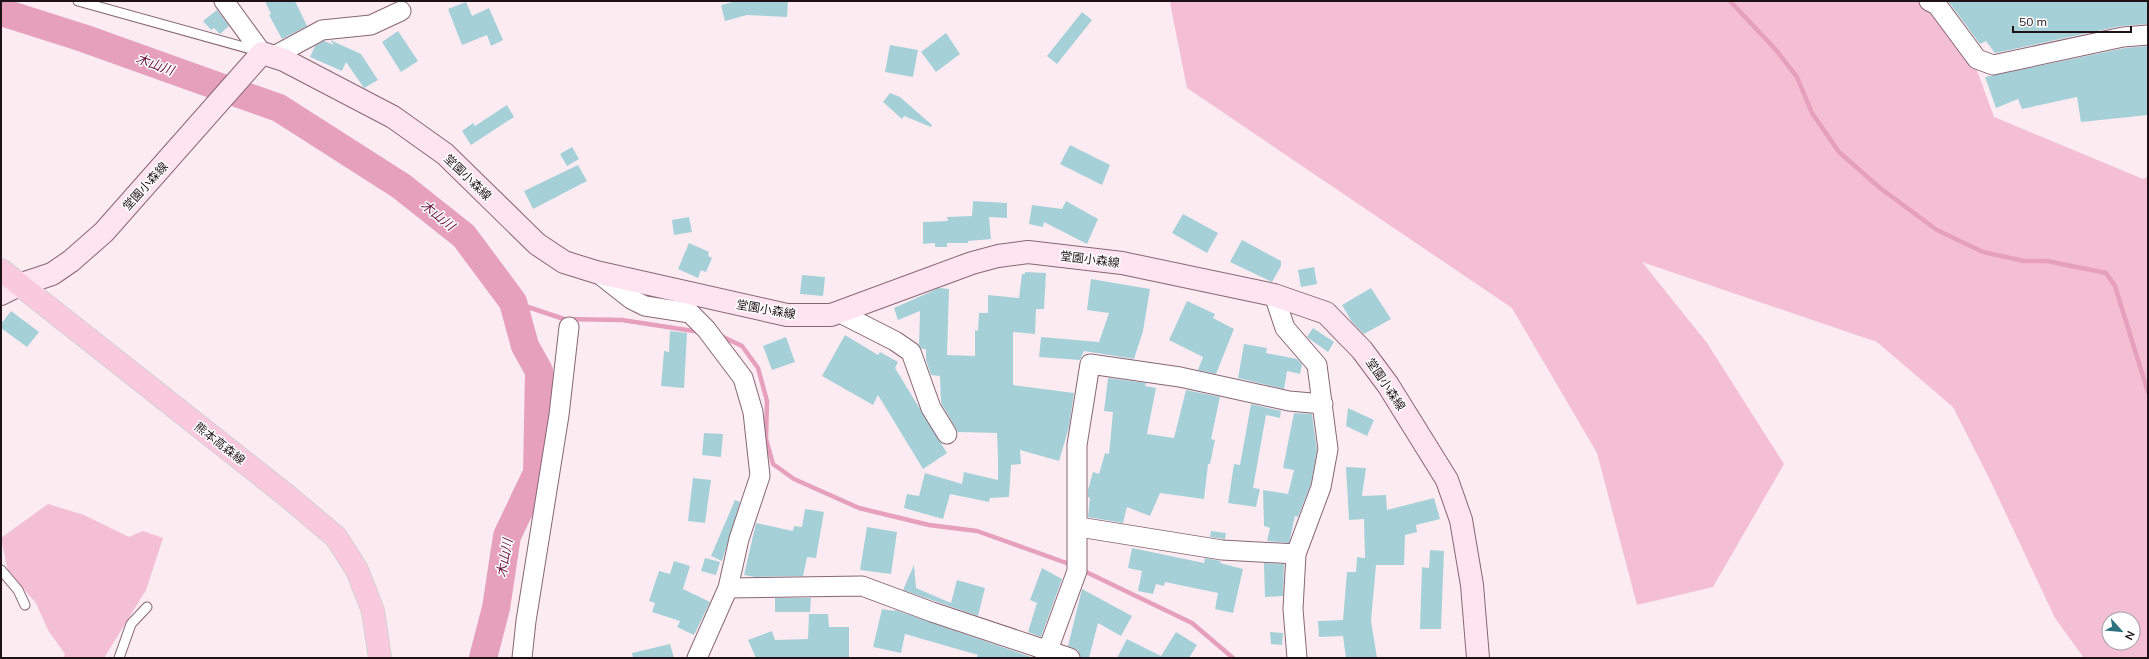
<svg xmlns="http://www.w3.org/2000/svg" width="2149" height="659" font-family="Mulish,'Noto Sans JP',sans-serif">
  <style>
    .green { fill: #f4bed3; fill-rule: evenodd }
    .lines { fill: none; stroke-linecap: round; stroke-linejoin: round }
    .stream { stroke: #e6a0bc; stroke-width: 4.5 }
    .river { stroke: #e6a0bc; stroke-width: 28 }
    .building { fill: #a5d0d8 }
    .lane-casing { stroke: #886673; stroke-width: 11 }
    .street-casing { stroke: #886673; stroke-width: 21 }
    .secondary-casing { stroke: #886673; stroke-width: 24 }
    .primary-casing { stroke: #d2d0d1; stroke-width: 24 }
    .lane { stroke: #fff; stroke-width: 9 }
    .street { stroke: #fff; stroke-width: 19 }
    .secondary { stroke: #fde4ee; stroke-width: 22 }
    .primary { stroke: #fbc9dd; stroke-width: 22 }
    .labels { text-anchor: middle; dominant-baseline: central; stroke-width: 3; stroke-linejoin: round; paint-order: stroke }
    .street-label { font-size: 12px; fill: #1f1217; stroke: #fff }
    .water-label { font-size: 13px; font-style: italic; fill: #65143f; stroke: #fff }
  </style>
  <rect width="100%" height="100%" fill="#fcecf2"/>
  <g class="green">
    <path d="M 1173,1 L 1922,1 L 1974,62 L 1994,117 L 2143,179 L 2148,177 L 2148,658 L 2084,658 L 2055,618 L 1991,482 L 1953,407 L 1877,342 L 1642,262 L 1707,343 L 1784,464 L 1713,587 L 1637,605 L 1597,453 L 1512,308 L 1187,88 L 1170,3 ZM 2109,619 L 2133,619 L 2133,643 L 2109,643 Z"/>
    <polygon points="48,504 84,515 129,537 143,531 163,538 146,590 104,658 63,658 65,654 48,630 36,603 8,571 1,538"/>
  </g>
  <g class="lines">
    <g class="stream">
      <polyline points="1730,1 1776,50 1797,77 1812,113 1839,152 1880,188 1937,230 1983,252 2024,261 2047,261 2106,273 2115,286 2148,392"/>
      <polyline points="513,302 564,319 622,320 700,332"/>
      <polyline points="719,335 742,346 758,368 767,401 766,439 773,464 794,479 859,508 929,525 977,531 1072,565"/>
      <polyline points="1082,570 1192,623 1233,658"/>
    </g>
    <polyline class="river" points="1,12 83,38 279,108 401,186 464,236 513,302 525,346 539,371 537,473 507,536 496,608 483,658"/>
  </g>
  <g class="building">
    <polygon points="265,1 295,1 307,26 282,39 269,15 271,14"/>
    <polygon points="737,1 788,1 787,17 747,15 725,21 721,5"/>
    <polygon points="1948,1 2148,1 2148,24 2121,26 1995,53 1986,41 1980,44"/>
    <polygon points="466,2 472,16 489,8 503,40 491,46 487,35 462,45 448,9"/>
    <polygon points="217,10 229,26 220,34 214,28 211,30 203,21"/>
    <polygon points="1082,12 1092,20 1057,64 1047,56"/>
    <polygon points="398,31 418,61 401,72 382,42"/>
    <polygon points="946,33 960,54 936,72 921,52"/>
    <polygon points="330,40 361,54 378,80 364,88 346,62 342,71 310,57 315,46 324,41 334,45"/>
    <polygon points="890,45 918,50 913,77 885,72"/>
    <polygon points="2148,46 2148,115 2081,122 2077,97 2022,109 2018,99 1996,108 1985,77 2125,48"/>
    <polygon points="890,93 900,97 932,125 931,127 904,116 902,119 883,102"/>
    <polygon points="507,105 514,117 471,145 462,131 473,123 475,126"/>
    <polygon points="1070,145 1110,165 1102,185 1060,164"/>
    <polygon points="572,147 579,159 567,166 560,154"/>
    <polygon points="578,165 587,181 533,209 524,191"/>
    <polygon points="973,201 1007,203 1007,218 989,217 991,239 968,241 968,243 947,243 947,247 935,247 935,243 923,244 923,222 948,221 947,217 972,216"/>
    <polygon points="1066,201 1098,219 1087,244 1044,222 1043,227 1029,224 1032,205 1062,209"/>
    <polygon points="1183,214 1218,233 1207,253 1172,233"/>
    <polygon points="689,217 692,232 674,235 672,220"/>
    <polygon points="1242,240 1281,261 1281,266 1272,282 1230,262"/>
    <polygon points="689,243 709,252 708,256 712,258 706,272 701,270 698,278 678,269"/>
    <polygon points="1314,267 1317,284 1301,287 1298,270"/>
    <polygon points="1025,272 1046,273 1044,309 1036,309 1035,334 1013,332 1013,385 1074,393 1069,427 1059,461 1020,450 1021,464 1011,465 1009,497 990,498 989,502 950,494 943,519 904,508 907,494 919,496 925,473 962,484 964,472 998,480 998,460 997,433 958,432 941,403 940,376 931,375 926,360 926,349 922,349 919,346 920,311 898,320 894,308 939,288 949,289 947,355 975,356 975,330 978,331 979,313 988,313 988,295 1019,298 1022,274 1025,274"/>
    <polygon points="802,275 825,277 823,296 800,294"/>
    <polygon points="1091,279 1150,289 1143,331 1134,359 1084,351 1080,360 1039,357 1041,337 1099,342 1109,313 1087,310"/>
    <polygon points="1371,288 1391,319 1364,334 1352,322 1342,305"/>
    <polygon points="1187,301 1215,314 1213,318 1234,329 1216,374 1198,370 1203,357 1169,340"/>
    <polygon points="11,311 39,332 27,347 1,328 1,324"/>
    <polygon points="1313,328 1334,342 1328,352 1307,337"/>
    <polygon points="670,331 687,333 684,388 661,386 664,351 669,352"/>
    <polygon points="845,335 878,355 880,352 898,362 895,368 947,453 923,469 878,395 873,405 822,376"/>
    <polygon points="786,337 795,362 772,370 763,346"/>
    <polygon points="1244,344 1267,348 1266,353 1297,359 1302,364 1300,374 1287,371 1284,389 1238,378"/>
    <polygon points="1108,378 1146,383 1145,386 1156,388 1147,434 1174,438 1186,390 1220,397 1211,439 1215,440 1210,464 1208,464 1204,499 1160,493 1150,516 1127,507 1123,523 1088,517 1090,498 1088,497 1088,490 1093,472 1099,474 1105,453 1109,454 1113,412 1104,411"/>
    <polygon points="1251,404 1281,411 1280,418 1266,415 1253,488 1260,489 1256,507 1228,503 1234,464 1240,465"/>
    <polygon points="1348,408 1374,420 1367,436 1346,426"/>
    <polygon points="1294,413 1312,414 1317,450 1311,483 1298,517 1295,516 1289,543 1267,541 1270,528 1264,526 1263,490 1288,494 1294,470 1283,468"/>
    <polygon points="704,433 723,434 721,457 702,455"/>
    <polygon points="1346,467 1366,468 1362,496 1386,495 1387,510 1434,498 1440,519 1416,525 1417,532 1405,535 1404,565 1376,565 1371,621 1377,658 1346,658 1343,636 1319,637 1318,621 1343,620 1347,572 1356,572 1357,557 1365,558 1364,519 1349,520"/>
    <polygon points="693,478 711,480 705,523 688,521"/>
    <polygon points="735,500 740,502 722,561 711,556"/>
    <polygon points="805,509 824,512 816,558 807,557 803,576 755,577 744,575 756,523 793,531 794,526 802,527"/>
    <polygon points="867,527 897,532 891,574 860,570"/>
    <polygon points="1211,531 1226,533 1225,539 1210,537"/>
    <polygon points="1132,548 1204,563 1205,558 1221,561 1220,563 1243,569 1233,613 1215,609 1218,593 1165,582 1164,586 1156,584 1153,594 1138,591 1142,571 1128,568"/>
    <polygon points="1430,550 1444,551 1441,629 1420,629 1422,567 1429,568"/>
    <polygon points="705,558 720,562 716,575 701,571"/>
    <polygon points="674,561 690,566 683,589 710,602 694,635 677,627 680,621 652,612 655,603 649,601 659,571 670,574"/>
    <polygon points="1264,563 1284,564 1283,596 1265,597"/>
    <polygon points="914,565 916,588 951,603 957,580 985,588 978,616 903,590"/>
    <polygon points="1042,568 1062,579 1041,637 1028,632 1037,603 1030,600"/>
    <polygon points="1082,589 1132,616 1121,636 1098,623 1089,658 1081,658 1078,650 1068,646"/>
    <polygon points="775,598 811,598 810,612 775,612"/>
    <polygon points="882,609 894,611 895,610 1034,658 976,658 978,655 905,634 901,653 873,647"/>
    <polygon points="809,614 828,614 829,627 849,627 849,658 756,658 748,640 772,631 775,640 808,639"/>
    <polygon points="1176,632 1197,645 1189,658 1117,658 1127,639 1161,656"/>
    <polygon points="1270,632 1283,633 1282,645 1271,644"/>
    <polygon points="670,644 674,658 633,658 632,653"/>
  </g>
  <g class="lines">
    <g class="lane-casing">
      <g id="lane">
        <polyline points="78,1 258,51"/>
        <polyline points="1,570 18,590 25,605"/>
        <polyline points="119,658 131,624 147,607"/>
      </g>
    </g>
    <g class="street-casing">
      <g id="street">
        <polyline points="224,1 262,53"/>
        <polyline points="1929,1 1937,5 1977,59 1993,65 2123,37 2148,35"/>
        <polyline points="274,56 322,30 371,25 401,11"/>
        <polyline points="598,273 631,299 645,306 690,313 706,329 743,378 753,412 760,476 739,539 728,588 697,658"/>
        <polyline points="1274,295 1285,328 1317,365 1328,449 1321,487 1296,554 1293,609 1297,658"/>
        <polyline points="838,312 895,341 911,352 931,408 947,434"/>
        <polyline points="1079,527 1222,550 1296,554"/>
        <polyline points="728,588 862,586 932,612 1070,658"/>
        <polyline points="522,658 526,621 559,415 569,327"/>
        <polyline points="1045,658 1077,571 1077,445 1090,364 1180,377 1289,401 1323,404"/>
      </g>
    </g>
    <g class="secondary-casing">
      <polyline id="secondary" points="1,294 19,285 52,274 71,261 104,232 262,53 284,60 393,117 445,154 537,244 564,262 596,272 787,315 831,315 972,263 998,256 1028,252 1122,263 1274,295 1326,313 1362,350 1388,385 1447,480 1461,520 1472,585 1478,658"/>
    </g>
    <g class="primary-casing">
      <polyline id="primary" points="1,270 286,495 336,537 357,570 373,611 380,658"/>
    </g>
    <use href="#lane" class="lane"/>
    <use href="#street" class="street"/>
    <use href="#secondary" class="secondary"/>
    <use href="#primary" class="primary"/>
  </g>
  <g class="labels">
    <g class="street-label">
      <text transform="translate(468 177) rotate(44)">堂園小森線</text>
      <text transform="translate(145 186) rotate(-48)">堂園小森線</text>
      <text transform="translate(1090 259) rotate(7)">堂園小森線</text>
      <text transform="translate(766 309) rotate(10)">堂園小森線</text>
      <text transform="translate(1386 384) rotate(56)">堂園小森線</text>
      <text transform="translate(220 443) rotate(38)">熊本高森線</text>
    </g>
    <g class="water-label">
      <text transform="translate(155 64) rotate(20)">木山川</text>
      <text transform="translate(438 215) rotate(39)">木山川</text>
      <text transform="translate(504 558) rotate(-80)">木山川</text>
    </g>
  </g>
  <rect width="2149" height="659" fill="none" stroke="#1f1217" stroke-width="4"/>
  <g transform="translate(2121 631) rotate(117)"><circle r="19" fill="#ffffff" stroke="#a5a0a2"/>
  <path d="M0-3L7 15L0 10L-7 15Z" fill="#2c737f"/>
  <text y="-6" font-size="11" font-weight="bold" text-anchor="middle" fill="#1f1217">N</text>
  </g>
  <path d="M2013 26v6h118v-6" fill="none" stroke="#1f1217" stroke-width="2"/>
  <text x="2019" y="26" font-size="12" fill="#1f1217" stroke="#ffffff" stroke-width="3" paint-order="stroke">50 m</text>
</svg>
